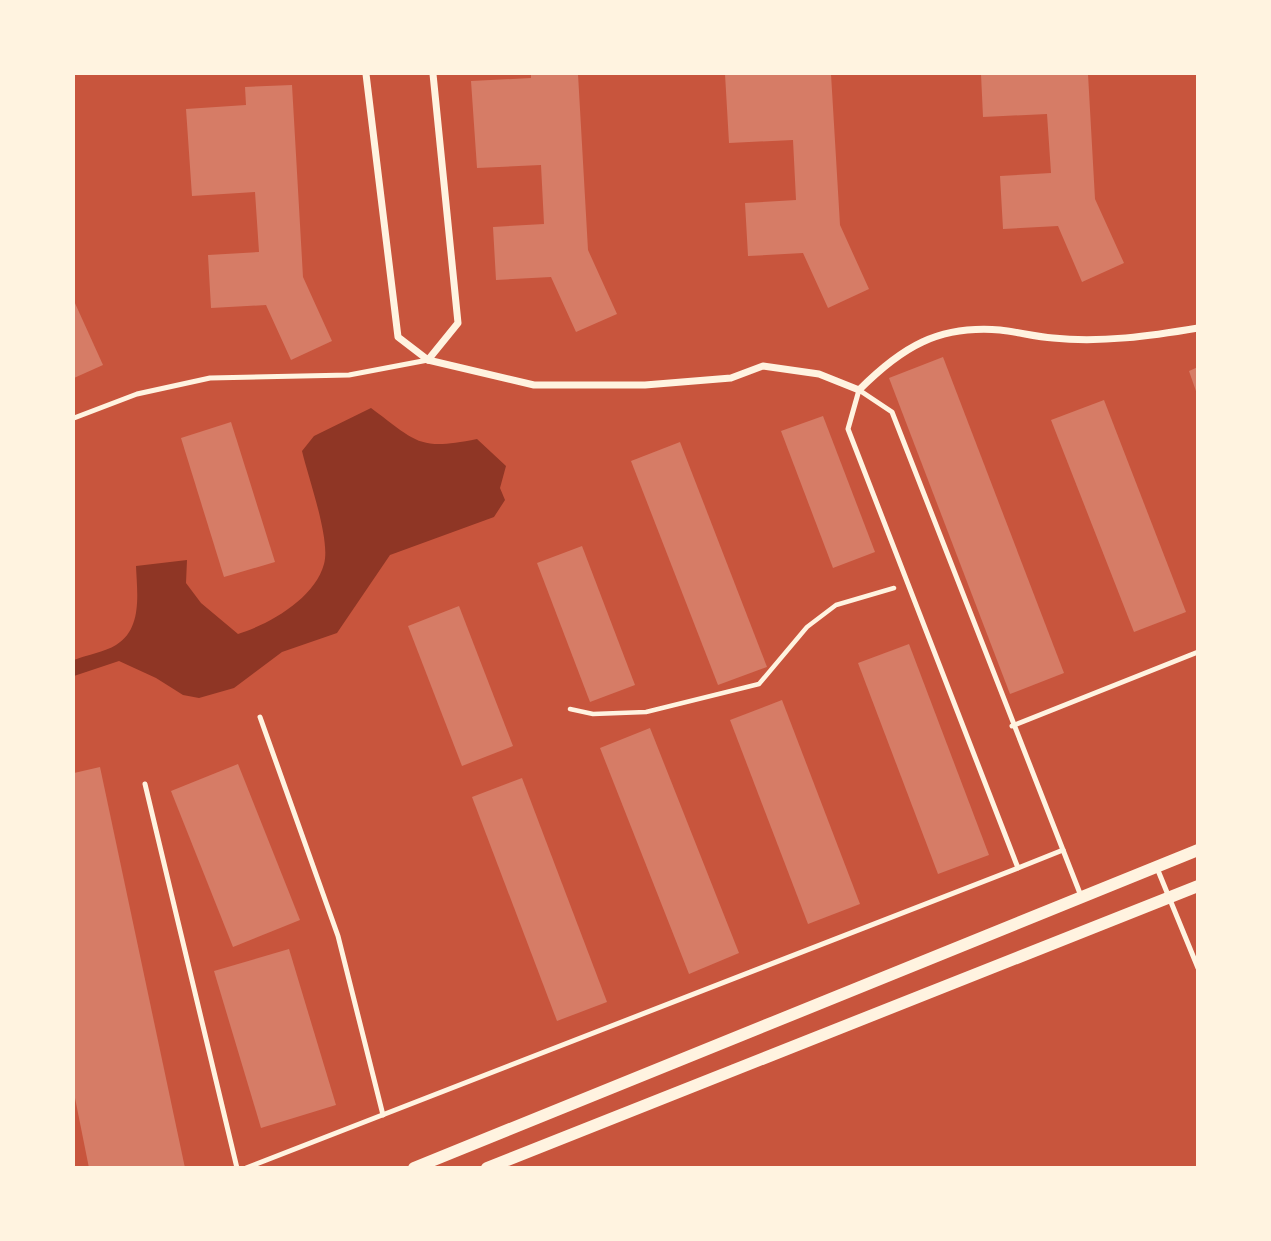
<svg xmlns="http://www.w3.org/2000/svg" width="1271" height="1241" font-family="Inter,sans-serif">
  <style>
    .water { fill: #8f3625 }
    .building { fill: #d67c66 }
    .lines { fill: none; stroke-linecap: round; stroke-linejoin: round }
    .path { stroke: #fff3e0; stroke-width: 4.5 }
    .service { stroke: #fff3e0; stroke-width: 5 }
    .minor { stroke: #fff3e0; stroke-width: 7 }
    .tertiary { stroke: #fff3e0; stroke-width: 12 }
  </style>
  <rect width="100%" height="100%" fill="#c8553d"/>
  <path class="water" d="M 371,408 C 417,442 418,451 477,439 L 506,466 L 500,488 L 505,500 L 494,517 L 390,555 L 337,633 L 282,652 L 234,688 L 199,698 L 183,695 L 156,678 L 119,661 L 74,676 L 74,660 C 86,655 105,652 116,645 C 143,629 137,592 136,566 L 187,560 L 186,583 L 201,603 L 238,634 C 270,624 315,598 324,564 C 331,540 308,477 302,451 L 314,436 Z"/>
  <g class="building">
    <polygon points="531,74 578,74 588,250 617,314 576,332 551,277 496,280 493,227 544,224 541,165 477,168 471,81 531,78"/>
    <polygon points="725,74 831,74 840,225 869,289 828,308 803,253 748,256 745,203 796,200 793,140 729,143"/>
    <polygon points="981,74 1088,74 1095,199 1124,263 1082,282 1058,226 1003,229 1000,176 1051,173 1047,114 983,117"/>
    <polygon points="292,85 303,277 332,341 291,360 266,305 211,308 208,255 259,252 255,192 192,196 186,109 246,105 245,87"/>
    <polygon points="74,301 103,365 74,378"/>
    <polygon points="943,357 1064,673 1010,694 889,378"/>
    <polygon points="1198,367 1198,394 1197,394 1189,371"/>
    <polygon points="1104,400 1186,612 1134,632 1051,420"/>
    <polygon points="823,416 875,552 833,568 781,431"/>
    <polygon points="231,422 275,562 224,577 181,438"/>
    <polygon points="680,442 767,667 718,685 631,461"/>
    <polygon points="582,546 635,685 590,702 537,563"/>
    <polygon points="459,606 513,746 462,766 408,626"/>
    <polygon points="909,644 989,855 938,874 858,663"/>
    <polygon points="782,700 860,904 808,924 730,720"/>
    <polygon points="650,728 739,953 689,974 600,748"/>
    <polygon points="238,764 300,920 233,947 171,791"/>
    <polygon points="100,767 185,1168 89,1168 74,1093 74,773"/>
    <polygon points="522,778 607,1002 557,1021 472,797"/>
    <polygon points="289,949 336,1105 261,1128 214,971"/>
  </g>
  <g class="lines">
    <polyline class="path" points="570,709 593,714 646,712 759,684 807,627 836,605 894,588"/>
    <g class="service">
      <polygon points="859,390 892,412 1063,850 1018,868 848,429"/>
      <polyline points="74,418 137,394 210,378 349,375 428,360"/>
      <polyline points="260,717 338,936 383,1115"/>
      <polyline points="1012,726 1198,652"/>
      <polyline points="145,784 237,1168"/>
      <polyline points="1063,850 1081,896"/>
      <polyline points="1157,868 1198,968"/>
      <polyline points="246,1168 1018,868"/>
    </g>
    <g class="minor">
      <path d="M 366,74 L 398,337 L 428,360 L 534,385 L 645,385 L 731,378 L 763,366 L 819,374 L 859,390 C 902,347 938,325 1000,330 C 1018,332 1036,337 1053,338 C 1101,343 1151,336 1198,328"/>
      <polyline points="428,360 458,323 433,74"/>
    </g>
    <g class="tertiary">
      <polyline points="414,1168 1198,850"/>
      <polyline points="487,1168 1198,886"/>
    </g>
  </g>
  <rect width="1271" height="1241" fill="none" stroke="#fff3e0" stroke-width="150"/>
</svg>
